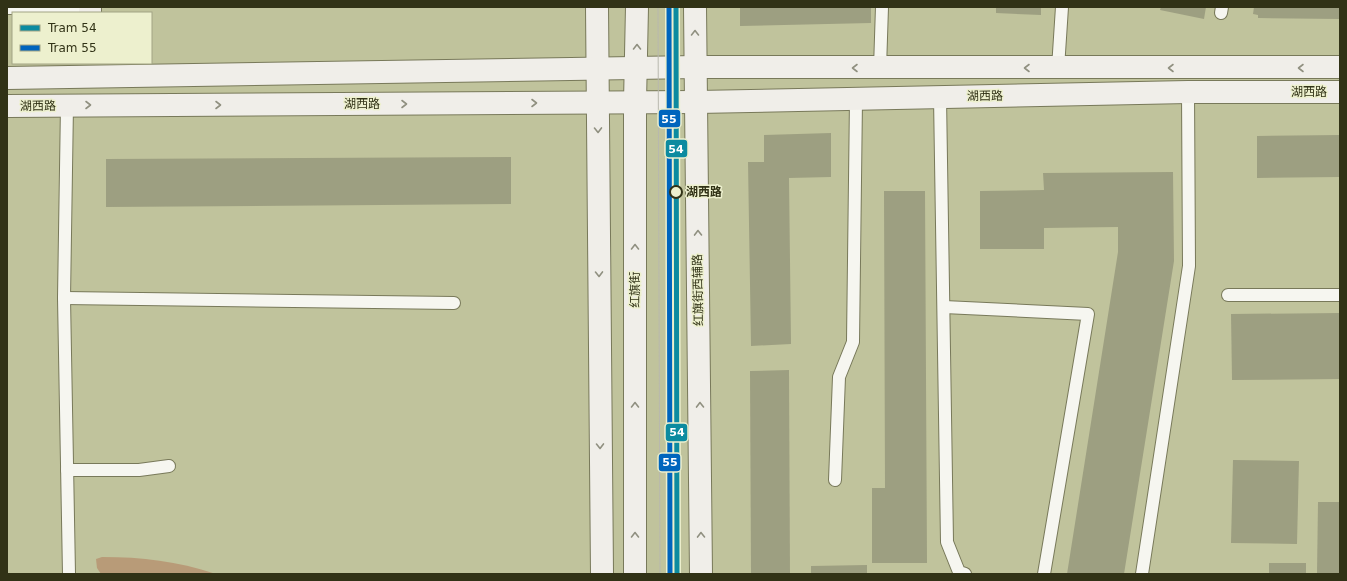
<svg xmlns="http://www.w3.org/2000/svg" width="1347" height="581" font-family="'DejaVu Sans','Noto Sans SC',sans-serif">
  <style>
    .forest { fill: #b89b78 }
    .building { fill: #9d9f81 }
    .lines { fill: none; stroke-linecap: round; stroke-linejoin: round }
    .lane-casing { stroke: #78795a; stroke-width: 14 }
    .secondary-casing { stroke: #78795a; stroke-width: 24 }
    .lane { stroke: #f6f6f0; stroke-width: 12 }
    .secondary { stroke: #f0eee9; stroke-width: 22 }
    .tram { stroke: #b8b8ae; stroke-width: 1 }
    .tram-1-casing { stroke: #edf0ce; stroke-width: 8 }
    .tram-2-casing { stroke: #edf0ce; stroke-width: 8 }
    .tram-1 { stroke: #0c8ba0; stroke-width: 5 }
    .tram-2 { stroke: #0065bd; stroke-width: 5 }
    .oneway { stroke: #909080 }
    .stop-dot { fill: #edf0ce; stroke: #313216; stroke-width: 2 }
    .labels { text-anchor: middle; dominant-baseline: central; stroke-width: 3; stroke-linejoin: round; paint-order: stroke }
    .street-label { font-size: 12px; fill: #313216; stroke: #edf0ce }
    .stop-label { font-size: 12px; font-weight: bold; fill: #313216; stroke: #edf0ce; text-anchor: start }
    .line-badge { stroke: #edf0ce; stroke-width: 1.5 }
    .badge-label { font-size: 11px; text-anchor: middle; font-weight: bold; fill: #fff }
  </style>
  <rect width="100%" height="100%" fill="#c0c39c"/>
  <path class="forest" d="M 102,557 C 143,557 176,561 216,574 L 101,574 L 97,568 L 96,559 Z"/>
  <g class="building">
    <polygon points="740,7 871,7 871,23 740,26"/>
    <polygon points="996,7 1041,7 1041,15 996,13"/>
    <polygon points="1161,7 1206,7 1204,19 1160,10"/>
    <polygon points="1254,7 1340,7 1340,19 1258,18 1258,15 1253,14"/>
    <polygon points="831,133 831,177 789,178 791,344 751,346 748,162 764,162 764,135"/>
    <polygon points="1340,135 1340,177 1257,178 1257,136"/>
    <polygon points="511,157 511,204 106,207 106,159"/>
    <polygon points="1173,172 1174,261 1124,574 1067,574 1118,252 1118,227 1044,228 1044,249 980,249 980,191 1044,190 1043,173"/>
    <polygon points="884,191 925,191 927,563 872,563 872,488 885,488"/>
    <polygon points="1340,313 1340,379 1232,380 1231,314"/>
    <polygon points="789,370 790,574 751,574 750,371"/>
    <polygon points="1233,460 1299,461 1297,544 1231,543"/>
    <polygon points="1318,502 1340,502 1340,574 1317,574"/>
    <rect x="1269" y="563" width="37" height="11"/>
    <polygon points="867,565 867,574 811,574 811,566"/>
  </g>
  <g class="lines">
    <g class="lane-casing">
      <g id="lane">
        <polyline points="7,8 90,8"/>
        <polyline points="1221,13 1222,7"/>
        <polyline points="880,68 882,7"/>
        <polyline points="1058,68 1062,7"/>
        <polyline points="940,97 947,542 959,572 965,574"/>
        <polyline points="67,105 64,298 69,574"/>
        <polyline points="1228,295 1340,295"/>
        <polyline points="64,298 454,303"/>
        <polyline points="944,307 1088,314 1044,574"/>
        <polyline points="67,470 139,470 169,466"/>
        <polyline points="835,480 839,377 853,342 856,99"/>
        <polyline points="1142,574 1189,266 1188,92"/>
      </g>
    </g>
    <g class="secondary-casing">
      <g id="secondary">
        <polyline points="90,7 90,13"/>
        <polyline points="597,7 602,574"/>
        <polyline points="695,7 701,574"/>
        <polyline points="7,78 696,67 1340,67"/>
        <polyline points="7,106 697,102 1188,92 1340,92"/>
        <polyline points="635,574 635,102 637,7"/>
      </g>
    </g>
    <use href="#lane" class="lane"/>
    <use href="#secondary" class="secondary"/>
    <polyline class="tram" points="658,7 660,574"/>
    <g class="tram-1-casing">
      <polyline id="tram-1" points="676,7 677,574"/>
    </g>
    <g class="tram-2-casing">
      <polyline id="tram-2" points="669,7 670,574"/>
    </g>
    <use href="#tram-1" class="tram-1"/>
    <use href="#tram-2" class="tram-2"/>
  </g>
  <defs><path id="oneway-chevron" d="M-2-3.5L2.5 0L-2 3.5" fill="none" stroke-width="1.6" stroke-linecap="round" stroke-linejoin="round"/></defs>
  <g class="oneway">
    <use href="#oneway-chevron" transform="translate(695 33) rotate(-90)"/>
    <use href="#oneway-chevron" transform="translate(637 47) rotate(-90)"/>
    <use href="#oneway-chevron" transform="translate(855 68) rotate(-180)"/>
    <use href="#oneway-chevron" transform="translate(1027 68) rotate(-180)"/>
    <use href="#oneway-chevron" transform="translate(1171 68) rotate(-180)"/>
    <use href="#oneway-chevron" transform="translate(1301 68) rotate(180)"/>
    <use href="#oneway-chevron" transform="translate(534 103)"/>
    <use href="#oneway-chevron" transform="translate(404 104)"/>
    <use href="#oneway-chevron" transform="translate(88 105)"/>
    <use href="#oneway-chevron" transform="translate(218 105)"/>
    <use href="#oneway-chevron" transform="translate(598 130) rotate(89)"/>
    <use href="#oneway-chevron" transform="translate(698 233) rotate(-91)"/>
    <use href="#oneway-chevron" transform="translate(635 247) rotate(-90)"/>
    <use href="#oneway-chevron" transform="translate(599 274) rotate(89)"/>
    <use href="#oneway-chevron" transform="translate(635 405) rotate(-90)"/>
    <use href="#oneway-chevron" transform="translate(700 405) rotate(-91)"/>
    <use href="#oneway-chevron" transform="translate(600 446) rotate(89)"/>
    <use href="#oneway-chevron" transform="translate(635 535) rotate(-90)"/>
    <use href="#oneway-chevron" transform="translate(701 535) rotate(-91)"/>
  </g>
  <circle class="stop-dot" cx="676" cy="192" r="6"/>
  <g class="labels">
    <g class="street-label">
      <text x="1309" y="92">湖西路</text>
      <text transform="translate(985 96) rotate(-1)">湖西路</text>
      <text x="362" y="104">湖西路</text>
      <text transform="translate(38 106) rotate(-1)">湖西路</text>
      <text transform="translate(635 290) rotate(-90)">红旗街</text>
      <text transform="translate(698 290) rotate(-91)">红旗街西辅路</text>
    </g>
    <g class="stop-label">
      <text x="686" y="192">湖西路</text>
    </g>
  </g>
  <g class="line-badge">
    <rect x="658" y="109" width="23" height="19" rx="4" fill="#0065bd"/>
    <rect x="665" y="139" width="23" height="19" rx="4" fill="#0c8ba0"/>
    <rect x="665" y="423" width="23" height="19" rx="4" fill="#0c8ba0"/>
    <rect x="658" y="453" width="23" height="19" rx="4" fill="#0065bd"/>
  </g>
  <g class="badge-label">
    <text x="669" y="123">55</text>
    <text x="676" y="153">54</text>
    <text x="677" y="436">54</text>
    <text x="670" y="466">55</text>
  </g>
  <rect width="1347" height="581" fill="none" stroke="#313216" stroke-width="16"/>
  <rect x="12" y="12" width="140" height="52" fill="#edf0ce" stroke="#a2a484"/>
  <rect x="20" y="25" width="20" height="6" fill="#0c8ba0" stroke="#a2a484"/>
  <text x="48" y="32" font-size="12" fill="#313216">Tram 54</text>
  <rect x="20" y="45" width="20" height="6" fill="#0065bd" stroke="#a2a484"/>
  <text x="48" y="52" font-size="12" fill="#313216">Tram 55</text>
</svg>
